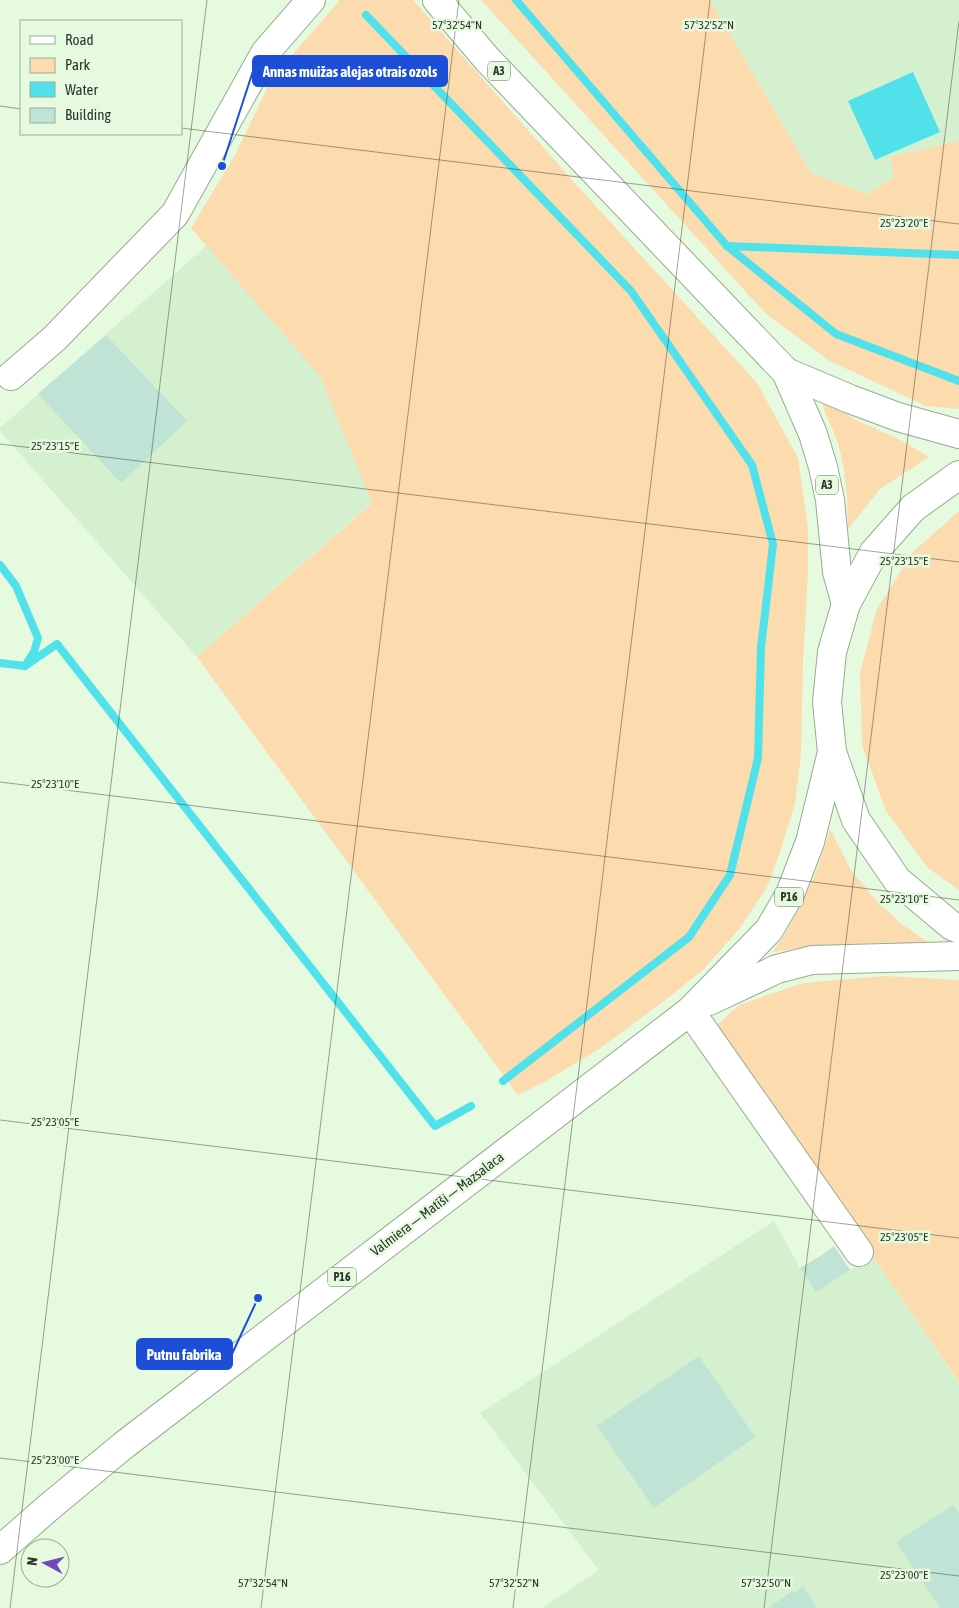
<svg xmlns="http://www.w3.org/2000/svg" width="959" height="1608" font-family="'Asap Condensed',sans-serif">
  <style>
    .built { fill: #d5f0cf }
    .green { fill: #fcdcae }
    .water { fill: #50e1eb }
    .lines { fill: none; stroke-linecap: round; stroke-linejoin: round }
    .stream { stroke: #50e1eb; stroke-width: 8 }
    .building { fill: #bfe3d5 }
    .minor-casing { stroke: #97ab92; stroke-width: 30 }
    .major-casing { stroke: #97ab92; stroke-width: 30 }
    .highway-casing { stroke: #97ab92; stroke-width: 30 }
    .minor { stroke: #fff; stroke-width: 28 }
    .major { stroke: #fff; stroke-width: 28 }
    .highway { stroke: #fff; stroke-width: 28 }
    .ticks { fill: none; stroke: #2d362b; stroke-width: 1; stroke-opacity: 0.45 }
    .labels { text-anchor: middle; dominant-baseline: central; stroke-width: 5; stroke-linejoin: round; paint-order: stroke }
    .shield { fill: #e5fadf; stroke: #647161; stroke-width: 1 }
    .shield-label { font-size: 12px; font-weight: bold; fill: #2d362b }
    .street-label { font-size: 14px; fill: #2d362b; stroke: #e5fadf }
    .ticks-label { font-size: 12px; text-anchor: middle; fill: #2d362b; stroke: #e5fadf; stroke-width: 5; stroke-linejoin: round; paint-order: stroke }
    .leader { fill: none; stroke: #1d4ed8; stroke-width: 2 }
    .callout-dot { fill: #1d4ed8; stroke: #e5fadf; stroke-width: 2 }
    .callout { fill: #1d4ed8; stroke: #1d4ed8; stroke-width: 2 }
    .callout-label { font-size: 15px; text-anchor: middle; font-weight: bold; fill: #fff }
  </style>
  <rect width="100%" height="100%" fill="#e5fadf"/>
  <g class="built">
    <polygon points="710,0 959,0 959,197 868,194 811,173"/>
    <polygon points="248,209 447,436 197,657 0,431 0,428"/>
    <polygon points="774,1221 800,1268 816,1292 850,1270 873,1257 959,1383 959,1608 542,1608 599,1570 480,1413"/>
  </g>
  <g class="green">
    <polygon points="340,0 413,0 573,181 757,383 798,458 808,528 808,572 803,662 801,754 795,803 779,855 767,887 740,928 703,970 664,1001 599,1049 546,1081 518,1095 197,657 372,503 320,376 191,228 235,155 272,78"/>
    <polygon points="481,0 710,0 811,173 868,194 894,177 891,157 959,141 959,409 926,406 830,361 766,314"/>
    <path d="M 821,399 L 858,421 L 901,440 L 929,457 L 880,489 L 848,529 C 848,500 846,471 838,443 C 833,428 824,414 821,399 Z"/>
    <polygon points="959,511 959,890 928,868 886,811 862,745 860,673 877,609 913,552"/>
    <path d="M 830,829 L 851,870 L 873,897 L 900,923 L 929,943 C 876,943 825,943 773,952 C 799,915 818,872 830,829 Z"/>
    <polygon points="885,976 959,980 959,1382 873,1257 716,1040 715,1027 739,1005 803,983"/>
  </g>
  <polygon class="water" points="913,72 940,132 875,160 848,101"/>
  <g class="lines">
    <g class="stream">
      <polyline points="516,0 727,246 836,334 959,381"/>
      <polyline points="366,15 631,291 752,465 773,544 761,648 758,758 730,875 689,937 503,1081"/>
      <polyline points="727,246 959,255"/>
      <polyline points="0,565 16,586 38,638 34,652 25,666 0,663"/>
      <polyline points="25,666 57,644 435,1126 471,1106"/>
    </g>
  </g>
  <g class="building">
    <polygon points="106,335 187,421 121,483 38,394"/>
    <polygon points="834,1246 850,1270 816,1292 800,1268 822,1255"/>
    <polygon points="699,1356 755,1437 654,1508 597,1426"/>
    <polygon points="953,1505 959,1514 959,1608 940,1608 896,1542"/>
    <polygon points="803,1587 817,1608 768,1608 793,1591 794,1593"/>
  </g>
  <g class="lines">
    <g class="minor-casing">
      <g id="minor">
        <polyline points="11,376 55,338 175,214 265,53 311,0"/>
        <polyline points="690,1011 859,1252"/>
      </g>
    </g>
    <g class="major-casing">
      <g id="major">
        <polyline points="709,1001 777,969 812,960 959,956"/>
        <polyline points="0,1550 49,1507 124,1445 690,1011 769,930 790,894 810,842 832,752"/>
      </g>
    </g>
    <g class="highway-casing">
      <g id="highway">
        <polyline points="437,0 487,59 786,372 813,434 823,467 830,500 837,572 846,604"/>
        <polyline points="786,372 850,399 898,417 959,434"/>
        <polyline points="959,475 913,508 874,552 846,604 832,652 827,702 832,752 856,820 897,880 952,926 959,929"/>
      </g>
    </g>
    <use href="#minor" class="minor"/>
    <use href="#major" class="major"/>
    <use href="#highway" class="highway"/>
  </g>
  <path class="ticks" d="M 0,106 L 21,109M 181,128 L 959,224M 0,444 L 959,562M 0,782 L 959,900M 0,1120 L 959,1238M 0,1458 L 959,1576M 10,1608 L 207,0M 261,1608 L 459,0M 513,1608 L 710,0M 764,1608 L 959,21"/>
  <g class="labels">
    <g class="shield">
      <rect x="488" y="61.5" width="22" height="19" rx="4"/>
      <rect x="816" y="475.5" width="22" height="19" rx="4"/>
      <rect x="775" y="887.5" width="28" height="19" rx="4"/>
      <rect x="328" y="1267.5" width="28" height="19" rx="4"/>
    </g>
    <g class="shield-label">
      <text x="499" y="71">A3</text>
      <text x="827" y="485">A3</text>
      <text x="789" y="897">P16</text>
      <text x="342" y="1277">P16</text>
    </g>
    <g class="street-label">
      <text transform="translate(437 1204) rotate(-37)">Valmiera — Matīši — Mazsalaca</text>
    </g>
  </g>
  <g class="ticks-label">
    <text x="457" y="29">57°32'54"N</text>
    <text x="709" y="29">57°32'52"N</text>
    <text x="904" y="227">25°23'20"E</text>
    <text x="55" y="450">25°23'15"E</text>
    <text x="904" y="565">25°23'15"E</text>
    <text x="55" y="788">25°23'10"E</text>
    <text x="904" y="903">25°23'10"E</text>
    <text x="55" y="1126">25°23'05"E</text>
    <text x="904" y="1241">25°23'05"E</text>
    <text x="55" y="1464">25°23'00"E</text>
    <text x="904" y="1579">25°23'00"E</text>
    <text x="263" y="1587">57°32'54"N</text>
    <text x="514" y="1587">57°32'52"N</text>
    <text x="766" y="1587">57°32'50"N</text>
  </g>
  <path class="leader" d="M222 166L253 71M258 1298L232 1354"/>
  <g class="callout-dot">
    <circle cx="222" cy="166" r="5"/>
    <circle cx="258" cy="1298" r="5"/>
  </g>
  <g class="callout">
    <rect x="253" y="56" width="194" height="30" rx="5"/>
    <rect x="137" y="1339" width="95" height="30" rx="5"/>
  </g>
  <g class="callout-label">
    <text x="350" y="77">Annas muižas alejas otrais ozols</text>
    <text x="184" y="1360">Putnu fabrika</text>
  </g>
  <rect x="20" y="20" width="162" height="115" fill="#e5fadf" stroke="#9bac97"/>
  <rect x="30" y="36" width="25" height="8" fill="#ffffff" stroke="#9bac97"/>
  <text x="65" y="45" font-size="15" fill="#2d362b">Road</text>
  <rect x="30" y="58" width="25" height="15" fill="#fcdcae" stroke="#9bac97"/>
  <text x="65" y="70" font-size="15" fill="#2d362b">Park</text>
  <rect x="30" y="82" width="25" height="15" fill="#50e1eb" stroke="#9bac97"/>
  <text x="65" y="95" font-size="15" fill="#2d362b">Water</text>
  <rect x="30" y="108" width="25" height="15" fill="#bfe3d5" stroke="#9bac97"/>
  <text x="65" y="120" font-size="15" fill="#2d362b">Building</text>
  <g transform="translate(45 1563) rotate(277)"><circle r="24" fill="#e5fadf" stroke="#9bac97"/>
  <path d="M0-4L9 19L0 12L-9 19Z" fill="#7148c0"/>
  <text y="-8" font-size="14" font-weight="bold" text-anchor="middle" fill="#2d362b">N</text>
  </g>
</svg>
